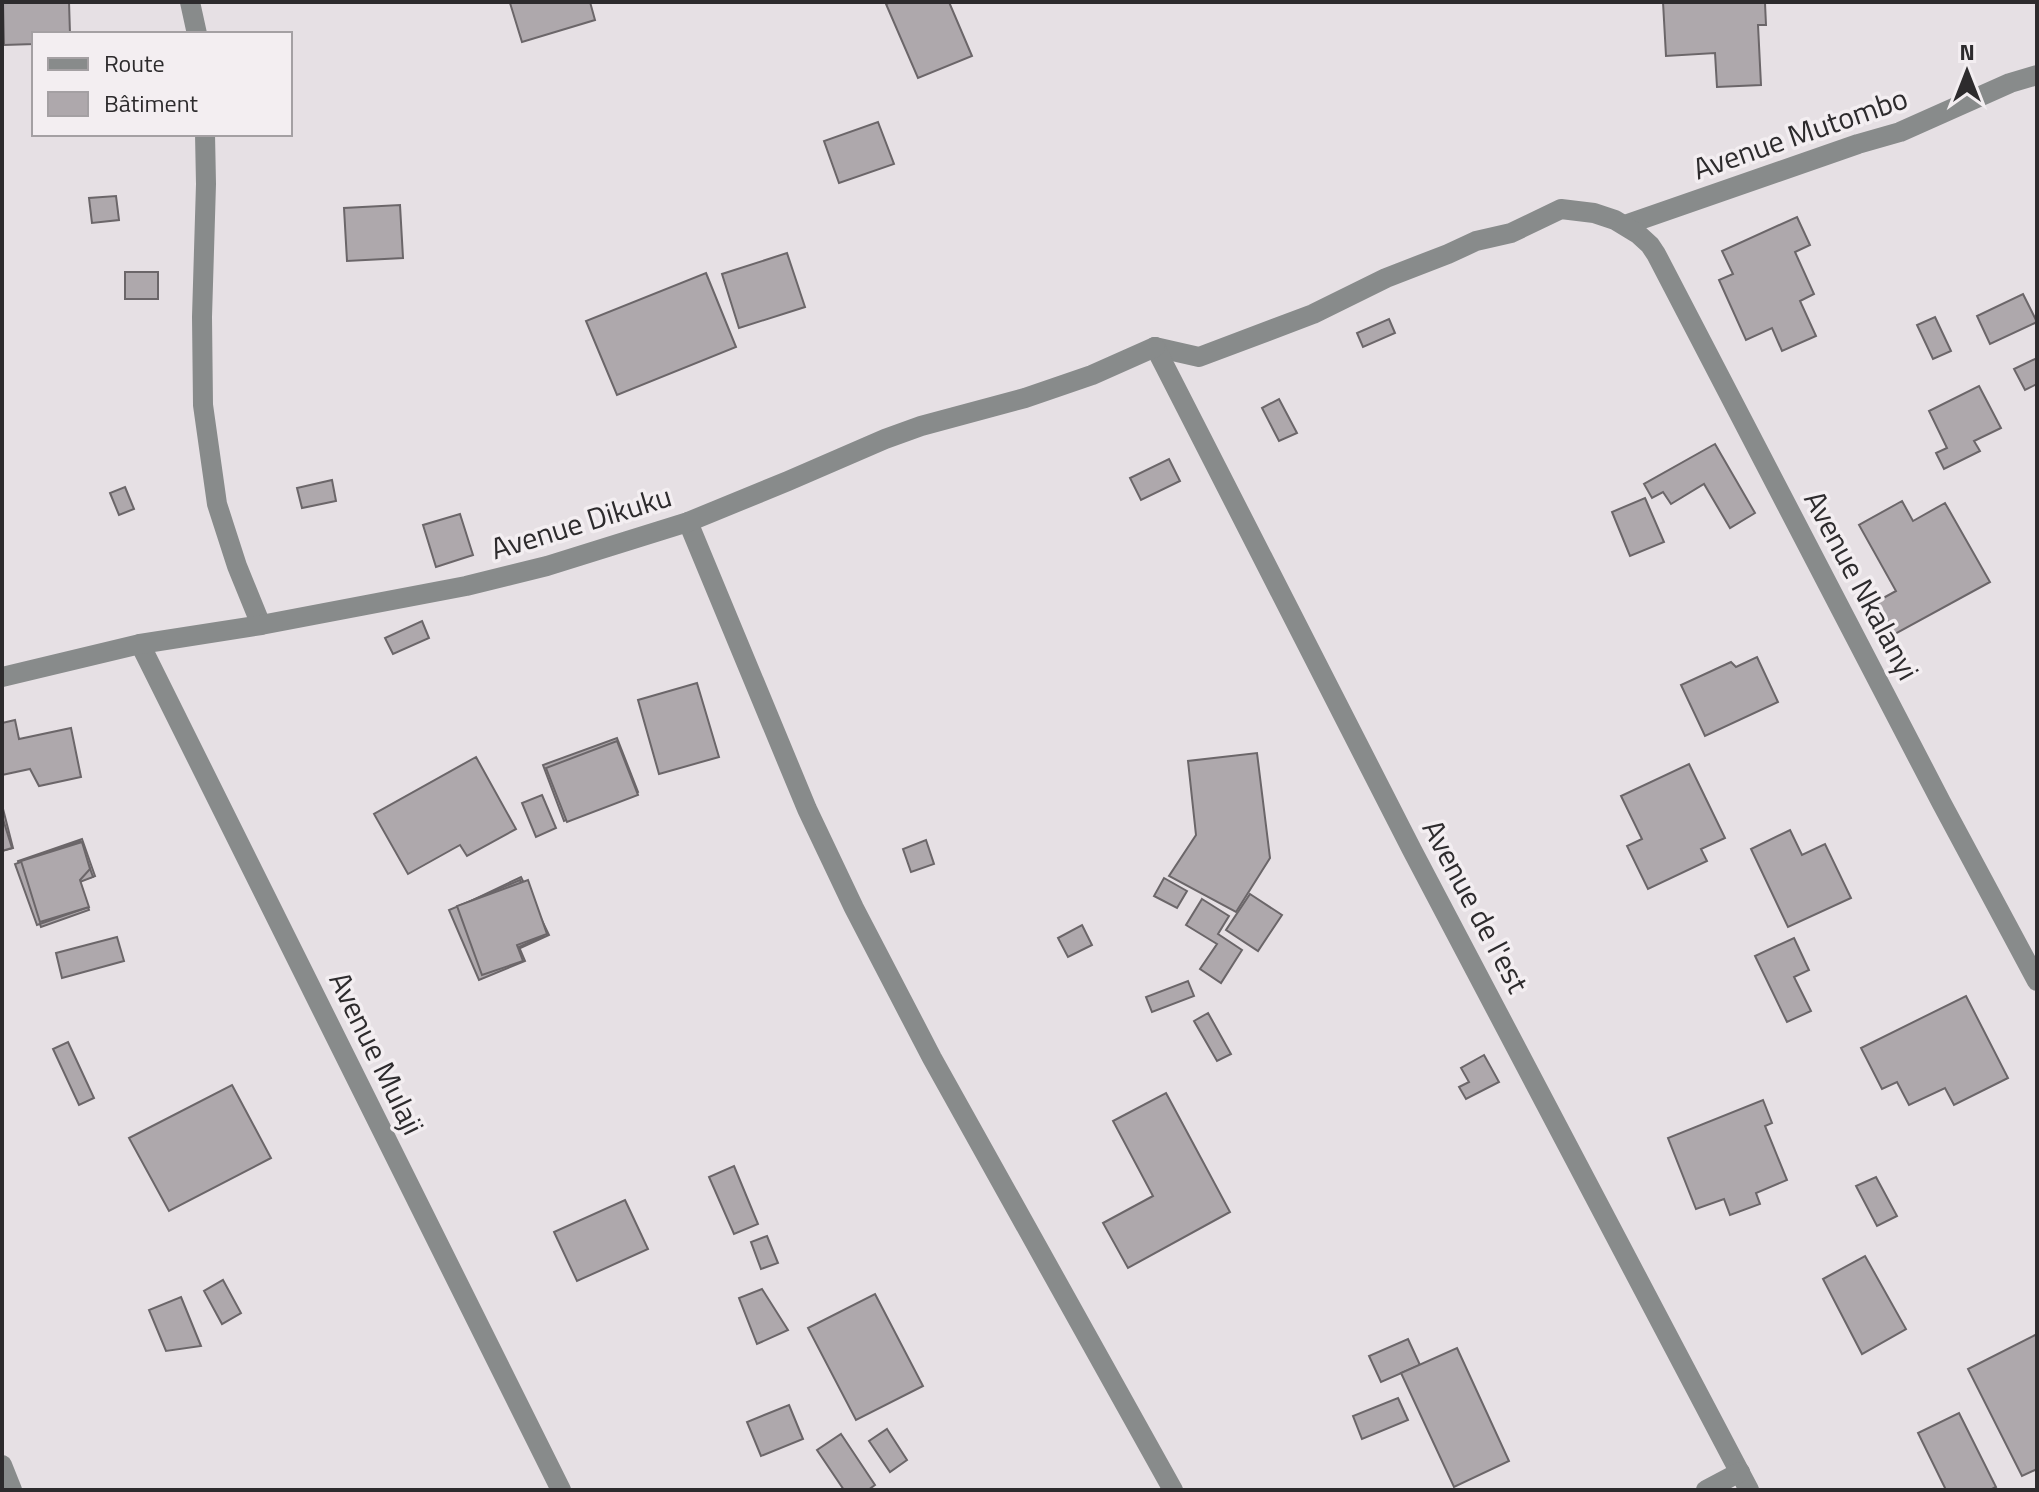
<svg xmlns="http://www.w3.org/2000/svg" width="2039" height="1492" font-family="'Titillium Web',sans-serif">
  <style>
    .building { fill: #aea8ac; stroke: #6b6669; stroke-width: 2 }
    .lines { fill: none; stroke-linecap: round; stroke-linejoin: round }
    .minor { stroke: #888b8b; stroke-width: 20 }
    .labels { text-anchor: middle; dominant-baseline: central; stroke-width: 7; stroke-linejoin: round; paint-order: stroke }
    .street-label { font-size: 30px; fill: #2d2b2d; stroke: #f3eef1 }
  </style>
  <rect width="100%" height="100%" fill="#e6e0e4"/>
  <g class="building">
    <polygon points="3,2 69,2 70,34 34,34 34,44 4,45"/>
    <polygon points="513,2 590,2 595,20 522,42 510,3"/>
    <polygon points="891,2 949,2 972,56 918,78 886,4"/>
    <polygon points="1663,2 1765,3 1766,25 1758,25 1761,85 1717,87 1715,53 1666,56"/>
    <polygon points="878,122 894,164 839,183 824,141"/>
    <polygon points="116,196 119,220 92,223 89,198"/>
    <polygon points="400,205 403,258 347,261 344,208"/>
    <polygon points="1797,217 1810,245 1795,252 1814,294 1800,301 1816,336 1782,351 1772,328 1746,340 1719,280 1733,274 1722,251"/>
    <polygon points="787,253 805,307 739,328 722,274"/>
    <rect x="125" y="272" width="33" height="27"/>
    <polygon points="706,273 736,347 617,395 586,321"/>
    <polygon points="2023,294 2037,322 1990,344 1977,316"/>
    <polygon points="1935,317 1951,351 1933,359 1917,325"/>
    <polygon points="1389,319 1395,333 1363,347 1357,333"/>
    <polygon points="2037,358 2037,384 2025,390 2014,369"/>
    <polygon points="1979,386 2001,428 1974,441 1980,451 1944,469 1936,453 1947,448 1929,411"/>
    <polygon points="1279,399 1297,433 1279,441 1262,408"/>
    <polygon points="1715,444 1755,513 1730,528 1704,484 1671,504 1663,492 1652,498 1644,484"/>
    <polygon points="1169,459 1180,481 1141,500 1130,478"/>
    <polygon points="332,480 336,501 302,508 297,488"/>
    <polygon points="125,487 134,509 119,515 110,493"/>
    <polygon points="1645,498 1664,542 1630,556 1612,512"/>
    <polygon points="1902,501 1913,521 1945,503 1990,582 1895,634 1876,602 1896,591 1859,525"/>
    <polygon points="460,514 473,555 436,567 423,525"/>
    <polygon points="422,621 429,638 393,654 385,638"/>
    <polygon points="1757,657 1778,702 1705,736 1681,685 1731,662 1736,667"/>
    <polygon points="697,683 719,757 659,774 638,700"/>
    <polygon points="15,720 19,739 71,728 81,777 39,786 30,769 2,775 2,723"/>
    <polygon points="617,738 638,792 564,821 543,765"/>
    <polygon points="617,741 638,795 567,822 546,768"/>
    <polygon points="1257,753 1270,858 1236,912 1169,876 1196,835 1188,761"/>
    <polygon points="476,757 516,829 467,856 460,845 408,874 374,814"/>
    <polygon points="1689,764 1725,838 1701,849 1707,861 1648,889 1627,846 1642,839 1621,796"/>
    <polygon points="542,795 556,828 536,837 522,803"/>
    <polygon points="2,805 13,848 2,851"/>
    <polygon points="2,816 12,848 2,851"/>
    <polygon points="1790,830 1802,855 1825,844 1851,898 1788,927 1751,849"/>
    <polygon points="82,839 95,876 79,881 89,910 41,927 18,861"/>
    <polygon points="926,840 934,864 911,872 903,849"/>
    <polygon points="80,841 93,877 77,883 86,908 37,925 15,864"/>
    <polygon points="82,842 90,869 80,880 89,907 40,922 21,861"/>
    <polygon points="521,877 549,935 518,949 522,957 482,975 452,910"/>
    <polygon points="1164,878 1187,891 1177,908 1154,896"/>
    <polygon points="520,880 543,936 519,947 525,961 479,980 449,910"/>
    <polygon points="528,880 547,934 517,945 523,961 482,975 457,906"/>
    <polygon points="1250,894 1282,915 1258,951 1226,930"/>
    <polygon points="1202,899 1229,916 1218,934 1242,950 1221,983 1200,969 1217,944 1186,925"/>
    <polygon points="1082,925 1092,945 1068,957 1058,938"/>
    <polygon points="117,937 124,961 62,978 56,953"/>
    <polygon points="1794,938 1809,970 1794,977 1811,1011 1787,1022 1755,956"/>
    <polygon points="1188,981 1194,996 1152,1012 1146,997"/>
    <polygon points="1966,996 2008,1078 1954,1105 1945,1088 1909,1105 1897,1082 1882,1089 1861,1048"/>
    <polygon points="1208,1013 1231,1054 1217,1061 1194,1021"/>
    <polygon points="68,1042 94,1098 79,1105 53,1049"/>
    <polygon points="1484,1055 1499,1082 1466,1099 1459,1087 1469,1082 1461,1068"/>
    <polygon points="232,1085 271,1158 169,1211 129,1138"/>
    <polygon points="1166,1093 1230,1212 1128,1268 1103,1223 1153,1196 1113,1121"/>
    <polygon points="1763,1100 1772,1123 1765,1126 1787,1180 1756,1193 1760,1204 1730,1215 1724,1199 1696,1209 1668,1138"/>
    <polygon points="734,1166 758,1224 734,1234 709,1177"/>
    <polygon points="1876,1177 1897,1216 1877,1226 1856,1186"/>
    <polygon points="625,1200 648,1249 577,1281 554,1232"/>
    <polygon points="767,1236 778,1263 761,1269 751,1242"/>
    <polygon points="1865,1256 1906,1329 1862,1354 1823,1279"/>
    <polygon points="223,1280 241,1313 222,1324 204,1291"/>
    <polygon points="762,1289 788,1330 757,1344 739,1298"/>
    <polygon points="875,1294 923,1386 856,1420 808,1328"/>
    <polygon points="181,1297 201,1346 166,1351 149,1310"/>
    <polygon points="2037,1334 2037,1469 2022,1476 1968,1369"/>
    <polygon points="1408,1339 1420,1365 1381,1382 1369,1356"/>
    <polygon points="1457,1348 1509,1461 1454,1487 1401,1373"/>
    <polygon points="1398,1398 1408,1420 1362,1439 1353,1416"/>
    <polygon points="789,1405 803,1439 761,1456 747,1422"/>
    <polygon points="1959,1413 1996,1487 1990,1490 1946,1490 1918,1433"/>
    <polygon points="887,1429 907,1460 890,1472 869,1441"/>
    <polygon points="841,1434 875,1485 868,1490 844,1490 817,1450"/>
  </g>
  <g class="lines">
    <g class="minor">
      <polyline points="190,2 197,34"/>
      <polyline points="205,134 206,184 202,317 203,405 217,504 237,566 261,625"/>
      <polyline points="1625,225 1858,144 1900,132 2010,83 2037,75"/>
      <polyline points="1155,347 1199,357 1313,314 1386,278 1448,254 1476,241 1511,233 1561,209 1594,213 1615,220 1638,234 1650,245 1656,254 1941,802 2037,981"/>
      <polyline points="1155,347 1412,850 1749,1490"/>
      <polyline points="688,522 807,809 854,908 932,1058 1173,1490"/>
      <polyline points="140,644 561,1490"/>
      <polyline points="2,677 140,644 261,625 466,586 547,566 688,522 788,481 885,439 921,426 1025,398 1092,375 1155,347"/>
      <polyline points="2,1465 12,1490"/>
      <polyline points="1706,1490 1740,1472"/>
    </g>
  </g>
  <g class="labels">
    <g class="street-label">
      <text transform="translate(1800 133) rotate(-19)">Avenue Mutombo</text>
      <text transform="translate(581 522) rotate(-17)">Avenue Dikuku</text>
      <text transform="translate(1862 585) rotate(62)">Avenue Nkalanyi</text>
      <text transform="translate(1476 906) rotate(62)">Avenue de l'est</text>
      <text transform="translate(377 1053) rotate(64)">Avenue Mulaji</text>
    </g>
  </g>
  <rect width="2039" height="1492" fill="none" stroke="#2d2b2d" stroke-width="8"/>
  <rect x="32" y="32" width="260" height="104" fill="#f3eef1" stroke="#a4a0a3" stroke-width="2"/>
  <rect x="48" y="58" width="40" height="12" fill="#888b8b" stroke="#a4a0a3" stroke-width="2"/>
  <text x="104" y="72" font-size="24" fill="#2d2b2d">Route</text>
  <rect x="48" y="92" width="40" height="24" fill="#aea8ac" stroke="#a4a0a3" stroke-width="2"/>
  <text x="104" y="112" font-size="24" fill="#2d2b2d">Bâtiment</text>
  <g transform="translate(1967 72)" stroke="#f3eef1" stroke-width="6" paint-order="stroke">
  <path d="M0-6L14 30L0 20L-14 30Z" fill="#2d2b2d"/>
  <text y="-12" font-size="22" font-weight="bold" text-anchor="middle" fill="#2d2b2d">N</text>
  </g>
</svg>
